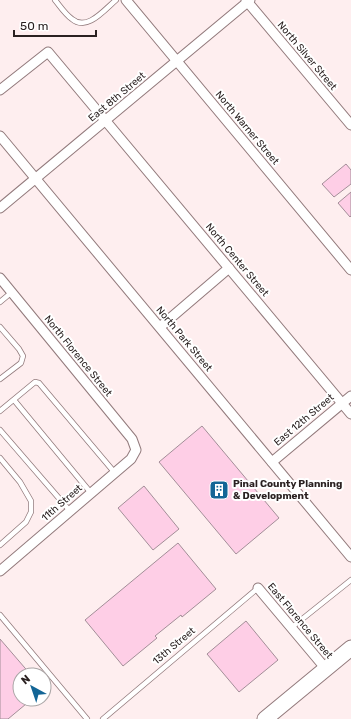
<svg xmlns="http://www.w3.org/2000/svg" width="351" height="719" font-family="Rubik,sans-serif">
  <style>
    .building { fill: #fecee6; stroke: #a38e98 }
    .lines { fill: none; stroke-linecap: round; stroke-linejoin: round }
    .lane-casing { stroke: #927a7c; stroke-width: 6 }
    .street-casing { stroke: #927a7c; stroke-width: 11 }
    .primary-casing { stroke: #927a7c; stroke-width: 17 }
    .lane { stroke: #fff; stroke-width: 4.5 }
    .street { stroke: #fff; stroke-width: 9 }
    .primary { stroke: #fff; stroke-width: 15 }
    .labels { text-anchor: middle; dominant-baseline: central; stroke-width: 4; stroke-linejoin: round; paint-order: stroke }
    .street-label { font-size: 10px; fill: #2a2121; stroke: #fff }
    .poi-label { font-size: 10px; font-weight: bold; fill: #2a2121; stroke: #fff; text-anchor: start }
  </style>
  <rect width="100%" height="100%" fill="#feeeef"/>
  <g class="building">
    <polygon points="346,164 351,170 351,184 334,197 322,184"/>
    <polygon points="351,192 351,216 350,217 338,203"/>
    <polygon points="202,426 279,518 236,554 159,462"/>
    <polygon points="144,486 179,529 153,550 118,508"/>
    <polygon points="178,543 216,589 182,617 181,615 155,636 157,638 123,666 85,620"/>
    <polygon points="246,621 278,660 239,692 207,654"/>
    <polygon points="0,639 31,675 20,675 20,699 32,699 8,719 0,719"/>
  </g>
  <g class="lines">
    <g class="lane-casing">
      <g id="lane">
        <path d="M 55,0 C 60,6 65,14 72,19 C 87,32 105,9 116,0"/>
        <polyline points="0,302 12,292"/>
        <polyline points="0,327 19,349 23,356 21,363 0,379"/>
        <polyline points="14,400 91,493"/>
        <polyline points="0,411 35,382 39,383 115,473"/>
        <polyline points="0,430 70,511"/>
        <polyline points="0,458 20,482 31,501 31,512 26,522 0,545"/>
        <polyline points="0,615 87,719"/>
        <polyline points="291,628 351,580"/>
        <polyline points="103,719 258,588"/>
      </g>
    </g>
    <g class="street-casing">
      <g id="street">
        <polyline points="126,0 351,270"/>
        <polyline points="246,0 351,125"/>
        <polyline points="0,90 48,52 351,414"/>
        <polyline points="0,136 351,557"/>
        <polyline points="0,208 250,0"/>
        <polyline points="0,278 132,439 136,450 131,459 0,571"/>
        <polyline points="160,327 229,268"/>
        <polyline points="272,462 351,396"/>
        <polyline points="258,588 326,669"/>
      </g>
    </g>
    <g class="primary-casing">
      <polyline id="primary" points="265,719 351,648"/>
    </g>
    <use href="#lane" class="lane"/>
    <use href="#street" class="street"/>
    <use href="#primary" class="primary"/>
  </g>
  <defs>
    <g id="building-square" transform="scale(1)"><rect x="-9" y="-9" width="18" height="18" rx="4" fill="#136596" stroke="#fff"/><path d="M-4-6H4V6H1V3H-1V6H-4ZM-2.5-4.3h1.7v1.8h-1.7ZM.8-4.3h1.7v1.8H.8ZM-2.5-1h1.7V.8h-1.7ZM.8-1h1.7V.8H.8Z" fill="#fff"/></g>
  </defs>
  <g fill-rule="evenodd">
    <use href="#building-square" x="219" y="490"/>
  </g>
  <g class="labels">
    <g class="street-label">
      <text transform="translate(307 56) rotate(50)">North Silver Street</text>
      <text transform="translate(117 97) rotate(-40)">East 8th Street</text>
      <text transform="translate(247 128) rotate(50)">North Warner Street</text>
      <text transform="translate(237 260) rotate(50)">North Center Street</text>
      <text transform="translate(184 339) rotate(50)">North Park Street</text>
      <text transform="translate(78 356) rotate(51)">North Florence Street</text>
      <text transform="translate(304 420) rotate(-40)">East 12th Street</text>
      <text transform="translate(62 503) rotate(-41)">11th Street</text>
      <text transform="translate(300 621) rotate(50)">East Florence Street</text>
      <text transform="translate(174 646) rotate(-40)">13th Street</text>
    </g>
    <g class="poi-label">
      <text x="233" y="484">Pinal County Planning<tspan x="233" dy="12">&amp; Development</tspan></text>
    </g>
  </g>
  <g transform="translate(32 687) rotate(320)"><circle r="19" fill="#ffffff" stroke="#aaa6a6"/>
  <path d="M0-3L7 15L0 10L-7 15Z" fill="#136596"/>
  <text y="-6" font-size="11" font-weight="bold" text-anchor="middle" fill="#2a2121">N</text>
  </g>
  <path d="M14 30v6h82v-6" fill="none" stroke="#2a2121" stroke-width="2"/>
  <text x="20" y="30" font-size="12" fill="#2a2121" stroke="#ffffff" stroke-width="3" paint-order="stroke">50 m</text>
</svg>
